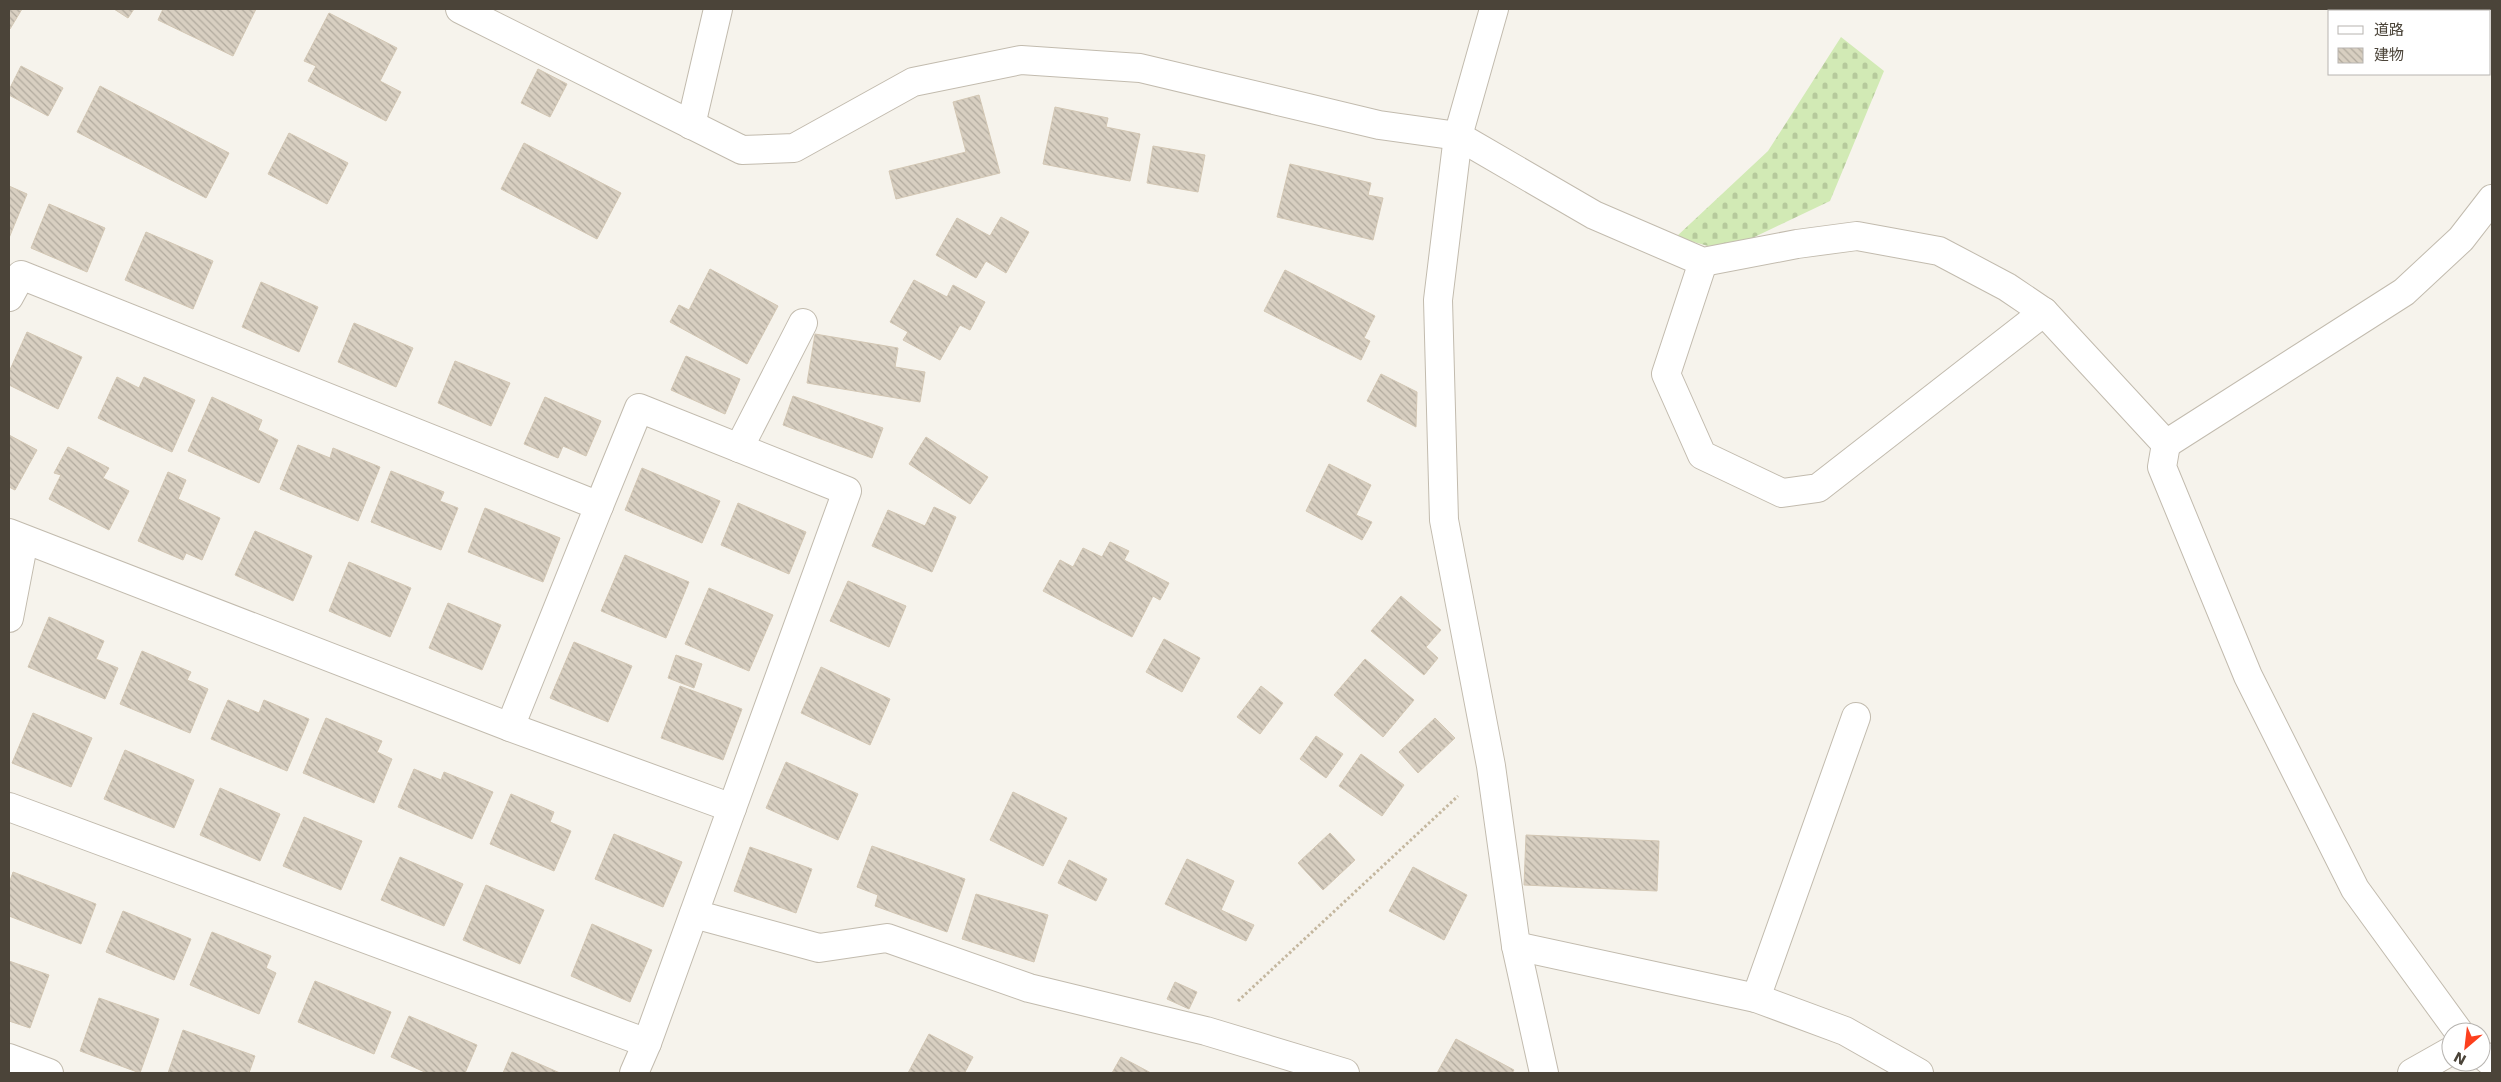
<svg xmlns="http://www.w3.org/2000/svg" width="2501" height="1082" font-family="'DejaVu Sans','Noto Sans JP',sans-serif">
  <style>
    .cemetery { fill: url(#cemetery-stones) }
    .building { fill: url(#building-back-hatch); stroke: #d3c7b4 }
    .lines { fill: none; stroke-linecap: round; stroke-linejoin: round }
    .street-casing { stroke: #c2bbae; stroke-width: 30 }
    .path { stroke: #c4b79f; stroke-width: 3; stroke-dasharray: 2.5 2.5; stroke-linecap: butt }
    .street { stroke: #fff; stroke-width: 28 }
  </style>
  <defs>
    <pattern id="cemetery-stones" width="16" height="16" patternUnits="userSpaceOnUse" patternTransform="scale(1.25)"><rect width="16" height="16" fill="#d2eab5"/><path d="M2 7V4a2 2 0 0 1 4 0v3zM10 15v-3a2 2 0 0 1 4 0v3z" fill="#b6ca9c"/></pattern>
    <pattern id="building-back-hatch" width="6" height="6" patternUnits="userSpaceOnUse" patternTransform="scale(1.25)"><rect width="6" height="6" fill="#d8cfc1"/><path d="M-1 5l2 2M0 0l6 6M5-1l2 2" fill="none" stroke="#b1aa9e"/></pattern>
  </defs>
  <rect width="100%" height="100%" fill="#f6f3ec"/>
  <polygon class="cemetery" points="1841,37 1884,71 1830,201 1742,243 1708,246 1676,237 1768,151"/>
  <g class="building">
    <polygon points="9,9 22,9 10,29 9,28"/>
    <polygon points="114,9 134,9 128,18"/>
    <polygon points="163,9 256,9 233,56 158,20"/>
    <polygon points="329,13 397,48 380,81 401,92 386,121 308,81 316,66 304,61"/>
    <polygon points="21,66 63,88 48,116 9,95 9,90"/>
    <polygon points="538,69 567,84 550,117 521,103"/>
    <polygon points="100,86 229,153 206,198 77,132"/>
    <polygon points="979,95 1000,173 896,199 889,171 966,152 953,102"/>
    <polygon points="1055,107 1108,118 1106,127 1140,134 1130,181 1043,164"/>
    <polygon points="289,133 348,163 327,204 268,174"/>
    <polygon points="524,143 621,193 597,239 501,189"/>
    <polygon points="1153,146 1205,155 1198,192 1147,183"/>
    <polygon points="1290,164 1371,183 1368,195 1383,198 1373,240 1277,217"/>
    <polygon points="9,186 27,194 9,238"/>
    <polygon points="49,204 105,228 87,272 31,248"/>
    <polygon points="1001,217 1029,232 1006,273 986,261 976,278 936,255 957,218 990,236"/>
    <polygon points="146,232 213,261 193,309 125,280"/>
    <polygon points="710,269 778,306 747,364 670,322 679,305 689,310"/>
    <polygon points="1285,270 1375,316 1364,338 1370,341 1361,360 1264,311"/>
    <polygon points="914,280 947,297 953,285 985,302 970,330 960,325 940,360 903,340 908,332 890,322"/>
    <polygon points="261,282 318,307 299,352 242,327"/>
    <polygon points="354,323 413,348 396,387 338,362"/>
    <polygon points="27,332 82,357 58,409 9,385 9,372"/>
    <polygon points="815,334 898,348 895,367 925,372 920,402 807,383"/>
    <polygon points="686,356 740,379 725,414 671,390"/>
    <polygon points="455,361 510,383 491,426 438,403"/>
    <polygon points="1381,374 1417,392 1416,427 1367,401"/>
    <polygon points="117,377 139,388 144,377 195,400 172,452 98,418"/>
    <polygon points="793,396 883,428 872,458 783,425"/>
    <polygon points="212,397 262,420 258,430 278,440 259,483 188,451"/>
    <polygon points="545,397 601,421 586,456 563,446 558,458 524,444"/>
    <polygon points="9,435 37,450 15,490 9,487"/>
    <polygon points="926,437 988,477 970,504 909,464"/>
    <polygon points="298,445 330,458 333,448 380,467 358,521 280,489"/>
    <polygon points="68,447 109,468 103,478 129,491 109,530 49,499 61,475 54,473"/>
    <polygon points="1329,464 1371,485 1356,515 1372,522 1362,540 1306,511"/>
    <polygon points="642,468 720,501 702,543 625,510"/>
    <polygon points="391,471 444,492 440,501 458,508 441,550 371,522"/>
    <polygon points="168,472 186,480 178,499 220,518 202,560 186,553 183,560 138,541"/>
    <polygon points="738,503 806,532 789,574 721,545"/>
    <polygon points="934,507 956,517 932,572 872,546 888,510 925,526"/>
    <polygon points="485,508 560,538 543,582 468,552"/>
    <polygon points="255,531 312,556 293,601 235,575"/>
    <polygon points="1110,542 1129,551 1124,560 1169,583 1160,600 1153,596 1132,637 1043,591 1060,560 1073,567 1083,548 1102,557"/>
    <polygon points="625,555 689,582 666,638 601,611"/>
    <polygon points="349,562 411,588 390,637 329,611"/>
    <polygon points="848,581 906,606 889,647 830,621"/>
    <polygon points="709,588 773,615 749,671 685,644"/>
    <polygon points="1401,596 1441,630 1426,647 1438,658 1424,675 1371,631"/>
    <polygon points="448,603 501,625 482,670 429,648"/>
    <polygon points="49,617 104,641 96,659 118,668 105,699 28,667"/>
    <polygon points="1164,639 1200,658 1182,692 1146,672"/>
    <polygon points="574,642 632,666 608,722 550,698"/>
    <polygon points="142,651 191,672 187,680 208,689 190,733 120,704"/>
    <polygon points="676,655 702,664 694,688 668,678"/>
    <polygon points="1365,659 1414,700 1383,737 1334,695"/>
    <polygon points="821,667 890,699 870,745 801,713"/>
    <polygon points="680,686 742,709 723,760 661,738"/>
    <polygon points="1261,686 1283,703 1260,734 1237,717"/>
    <polygon points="228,700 259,713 264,700 309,719 287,771 211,739"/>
    <polygon points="33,713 92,738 71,787 12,763"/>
    <polygon points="326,718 382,741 377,752 392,759 374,803 303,773"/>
    <polygon points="1435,718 1455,738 1418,773 1399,752"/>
    <polygon points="1316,736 1343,754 1326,778 1300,759"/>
    <polygon points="125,750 194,780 174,828 104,799"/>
    <polygon points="1361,754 1404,785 1382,816 1339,786"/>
    <polygon points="786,762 858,794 838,840 766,808"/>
    <polygon points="414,769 441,780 444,772 493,792 472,839 398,807"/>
    <polygon points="220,788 280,814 260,861 200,835"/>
    <polygon points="1013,792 1067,818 1043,866 990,840"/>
    <polygon points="511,794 554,812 550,822 571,831 554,871 490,844"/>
    <polygon points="304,817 362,841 341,890 283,866"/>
    <polygon points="1330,833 1355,860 1323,890 1298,863"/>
    <polygon points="614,834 682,862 663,907 595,879"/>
    <polygon points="1526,835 1659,841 1657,891 1524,885"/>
    <polygon points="872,846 965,879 947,932 875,906 878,895 857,887"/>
    <polygon points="750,847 812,869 796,913 734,891"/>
    <polygon points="400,857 463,884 444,926 381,900"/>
    <polygon points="1187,859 1234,881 1221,910 1254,925 1246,941 1165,904"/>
    <polygon points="1069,860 1107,879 1096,901 1058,883"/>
    <polygon points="1413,867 1467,895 1444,940 1389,911"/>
    <polygon points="13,872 96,904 81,944 9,916 9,884"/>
    <polygon points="486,885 544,910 520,964 463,940"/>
    <polygon points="976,894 1048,915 1034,962 962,939"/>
    <polygon points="123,911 191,939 174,980 106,952"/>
    <polygon points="592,924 652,950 630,1002 571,976"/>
    <polygon points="212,932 271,956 266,968 276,973 259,1014 190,985"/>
    <polygon points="9,961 49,975 30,1028 9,1021"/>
    <polygon points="315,981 391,1012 374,1054 298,1022"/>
    <polygon points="1175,982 1197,992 1189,1009 1167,999"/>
    <polygon points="99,998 159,1019 140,1073 80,1051"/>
    <polygon points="409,1016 477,1045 465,1073 427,1073 391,1057"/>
    <polygon points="183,1030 255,1056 249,1073 168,1073"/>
    <polygon points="929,1034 973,1057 965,1072 968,1073 908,1073"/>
    <polygon points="1456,1039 1514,1070 1512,1073 1437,1073"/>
    <polygon points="512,1052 560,1073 503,1073"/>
    <polygon points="1121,1057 1151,1073 1112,1073"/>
  </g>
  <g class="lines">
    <g class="street-casing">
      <g id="street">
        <polyline points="460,9 742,150 794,148 913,82 1021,60 1140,68 1379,125 1458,136 1594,215 1703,262 1797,244 1857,236 1939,251 2007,287 2044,312 2166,444 2404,292 2461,239 2492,199"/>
        <polyline points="1494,9 1458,136 1438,300 1444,520 1491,766 1516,946 1544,1073"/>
        <polyline points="691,125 718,9"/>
        <polyline points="1703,262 1666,374 1702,455 1782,493 1818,488 2044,312"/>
        <polyline points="9,297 21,275 599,506 510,727"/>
        <polyline points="2166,444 2162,467 2248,676 2355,889 2459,1032"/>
        <polyline points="739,448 803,323"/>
        <polyline points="599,506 639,408 847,491 732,808"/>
        <polyline points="9,533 510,727 732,808 647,1043 634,1073"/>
        <polyline points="9,618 24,540"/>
        <polyline points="9,807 647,1043"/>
        <polyline points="694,914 819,948 887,938 1029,988 1206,1031 1345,1073"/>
        <polyline points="1516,946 1756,998 1845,1031 1919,1073"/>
        <polyline points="1756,998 1856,717"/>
        <polyline points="2481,1054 2492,1063"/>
        <polyline points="9,1058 49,1073"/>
        <polyline points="2412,1073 2451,1051"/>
      </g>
    </g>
    <polyline class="path" points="1238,1001 1458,796"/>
    <use href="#street" class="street"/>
  </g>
  <rect width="2501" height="1082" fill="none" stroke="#4b4439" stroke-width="20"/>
  <rect x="2328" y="10" width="162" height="65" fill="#ffffff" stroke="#b7b4b0"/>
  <rect x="2338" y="26" width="25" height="8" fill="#ffffff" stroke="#b7b4b0"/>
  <text x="2374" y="35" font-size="15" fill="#4b4439">道路</text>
  <rect x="2338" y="48" width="25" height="15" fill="url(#building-back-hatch)" stroke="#b7b4b0"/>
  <text x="2374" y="60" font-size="15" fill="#4b4439">建物</text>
  <g transform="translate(2466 1047) rotate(208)"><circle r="24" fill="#ffffff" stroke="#b7b4b0"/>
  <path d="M0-4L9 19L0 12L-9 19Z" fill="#fc3f1d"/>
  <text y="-8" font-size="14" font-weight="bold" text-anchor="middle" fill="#4b4439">N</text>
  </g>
</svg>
